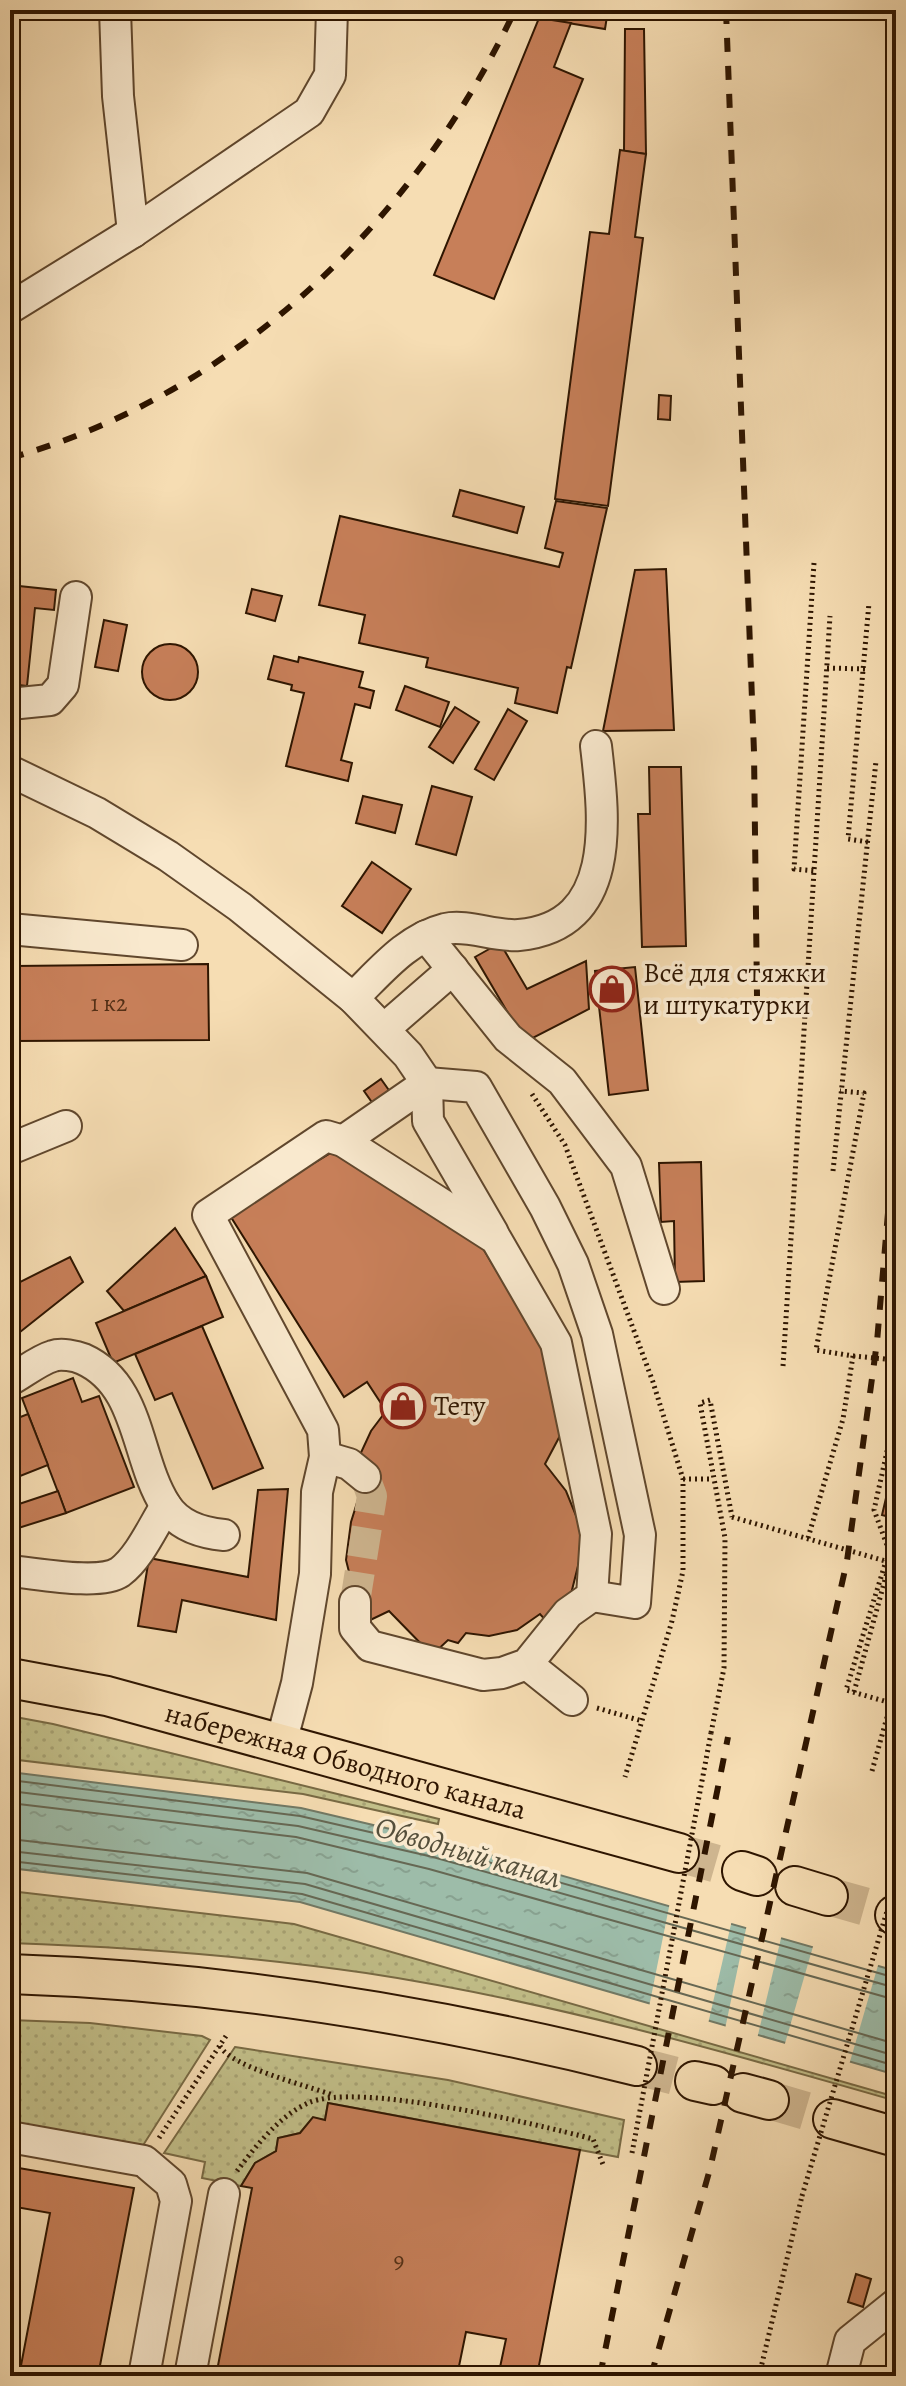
<svg xmlns="http://www.w3.org/2000/svg" width="906" height="2386" font-family="Alegreya,serif">
  <style>
    .grass { fill: url(#grass-dots); stroke: #786a44; stroke-width: 2 }
    .water { fill: url(#water-ripples); stroke: #717965; stroke-width: 2 }
    .pier { fill: #f6ddb3 }
    .lines { fill: none; stroke-linecap: round; stroke-linejoin: round }
    .shore { stroke: #666854; stroke-width: 2 }
    .building { fill: #c77f59; stroke: #2e1500; stroke-width: 2 }
    .minor-tunnel { stroke: #ceb58f; stroke-width: 30; stroke-dasharray: 30 15; stroke-linecap: butt }
    .major-tunnel { stroke: #ceb58f; stroke-width: 38; stroke-dasharray: 38 19; stroke-linecap: butt }
    .minor-casing { stroke: #60472d; stroke-width: 34 }
    .major-casing { stroke: #2e1500; stroke-width: 42 }
    .path { stroke: #2e1500; stroke-width: 5; stroke-dasharray: 2 4; stroke-linecap: butt }
    .minor { stroke: #f9e9ce; stroke-width: 30 }
    .major { stroke: #f6ddb3; stroke-width: 38 }
    .rail { stroke: #2e1500; stroke-width: 6; stroke-dasharray: 14 14; stroke-linecap: butt }
    .path-bridge { stroke: #2e1500; stroke-width: 5; stroke-dasharray: 2 4; stroke-linecap: butt }
    .labels { text-anchor: middle; dominant-baseline: central; stroke-width: 7; stroke-linejoin: round; paint-order: stroke }
    .number-label { font-size: 24px; fill: #543016 }
    .poi-label { font-size: 28px; fill: #2e1500; stroke: #f9e9ce; text-anchor: start }
    .street-label { font-size: 28px; fill: #2e1500; stroke: #f9e9ce }
    .water-label { font-size: 30px; font-style: italic; fill: #554f3b; stroke: #f9e9ce }
  </style>
  <defs>
    <pattern id="grass-dots" width="8" height="8" patternUnits="userSpaceOnUse" patternTransform="scale(2)"><rect width="8" height="8" fill="#c2bf89"/><path d="M2 2h.1M6 6h.1" fill="none" stroke="#a7a374" stroke-width="1.8" stroke-linecap="round"/></pattern>
    <pattern id="water-ripples" width="26" height="14" patternUnits="userSpaceOnUse" patternTransform="scale(2)"><rect width="26" height="14" fill="#9dbca9"/><path d="M2 4q2-2 4 0t4 0M15 11q2-2 4 0t4 0" fill="none" stroke="#88a190"/></pattern>
  </defs>
  <rect width="100%" height="100%" fill="#f6ddb3"/>
  <filter id="stains"><feTurbulence type="fractalNoise" baseFrequency=".0025" numOctaves="4"/><feColorMatrix values="0 0 0 0 .2 0 0 0 0 .09 0 0 0 0 .02 0 0 0 .5 -.17"/></filter>
  <radialGradient id="worn" r=".72"><stop offset=".6" stop-color="#630" stop-opacity="0"/><stop offset="1" stop-color="#630" stop-opacity=".3"/></radialGradient>
  <g class="grass">
    <polygon points="10,1716 53,1724 439,1819 438,1824 303,1794 10,1759"/>
    <path d="M 10,1891 L 294,1924 L 896,2097 L 896,2101 C 722,2051 545,2000 366,1973 C 248,1956 129,1947 10,1943 Z"/>
    <polygon points="10,2020 90,2023 202,2036 210,2040 142,2147 10,2122"/>
    <polygon points="235,2047 448,2080 624,2120 618,2157 328,2103 325,2120 313,2118 300,2133 278,2138 276,2151 255,2163 241,2186 202,2178 205,2162 164,2153"/>
  </g>
  <polygon class="water" points="10,1772 301,1808 437,1840 896,1971 896,2075 300,1902 10,1868"/>
  <g class="pier">
    <polygon points="670,1902 732,1920 708,2024 649,2007"/>
    <polygon points="747,1924 782,1934 757,2039 725,2029"/>
    <polygon points="814,1943 879,1962 849,2065 784,2047"/>
  </g>
  <g class="lines">
    <g class="shore">
      <polyline points="10,1780 300,1816 435,1847 896,1978"/>
      <polyline points="10,1791 298,1826 433,1857 896,1988"/>
      <polyline points="10,1803 296,1837 429,1869 896,2000"/>
      <polyline points="10,1839 307,1873 896,2044"/>
      <polyline points="10,1851 305,1884 896,2056"/>
      <polyline points="10,1861 302,1894 896,2066"/>
    </g>
  </g>
  <g class="building">
    <polygon points="534,10 608,10 605,29 531,17"/>
    <polygon points="539,18 571,23 554,67 583,79 494,299 434,275"/>
    <polygon points="625,29 644,29 646,154 624,151"/>
    <polygon points="620,150 646,154 635,237 643,238 608,506 555,499 590,232 609,234"/>
    <polygon points="659,395 671,396 670,420 658,419"/>
    <polygon points="460,490 524,507 517,533 453,516"/>
    <polygon points="556,501 607,508 571,668 567,667 557,713 515,703 518,688 426,667 428,658 359,643 365,615 319,605 340,516 559,567 563,553 545,548"/>
    <polygon points="666,569 674,730 603,731 635,570"/>
    <polygon points="19,586 56,590 54,610 35,608 27,686 10,684 10,603 17,603"/>
    <polygon points="252,589 282,596 275,621 246,613"/>
    <polygon points="104,620 127,625 118,671 95,667"/>
    <circle cx="170" cy="672" r="28"/>
    <polygon points="274,656 298,662 299,657 363,672 359,687 374,691 370,708 355,704 341,760 352,763 348,781 286,766 304,693 291,690 292,685 268,679"/>
    <polygon points="405,686 449,702 440,727 396,710"/>
    <polygon points="455,707 479,722 453,763 429,747"/>
    <polygon points="508,709 527,721 494,780 475,769"/>
    <polygon points="649,767 681,767 686,946 642,947 638,814 650,814"/>
    <polygon points="432,786 472,797 456,855 416,844"/>
    <polygon points="363,796 402,805 395,833 356,823"/>
    <polygon points="372,862 411,889 382,933 342,906"/>
    <polygon points="500,943 527,989 586,961 589,1009 525,1042 475,957"/>
    <polygon points="10,953 14,953 14,966 208,964 209,1040 13,1041 14,1114 10,1114"/>
    <polygon points="635,967 648,1090 609,1095 595,971"/>
    <polygon points="381,1079 393,1096 376,1108 364,1091"/>
    <polygon points="334,1151 478,1240 544,1350 563,1430 545,1464 566,1491 581,1528 579,1562 570,1598 548,1623 540,1614 517,1630 489,1636 466,1633 458,1643 448,1640 432,1655 389,1611 362,1624 346,1560 351,1522 365,1477 358,1459 371,1431 386,1411 367,1382 344,1397 229,1214"/>
    <polygon points="701,1162 704,1281 675,1282 674,1221 661,1222 659,1163"/>
    <polygon points="175,1228 206,1276 124,1311 107,1291"/>
    <polygon points="70,1257 83,1282 10,1340 10,1287"/>
    <polygon points="206,1276 223,1317 113,1363 96,1323"/>
    <polygon points="202,1326 263,1468 213,1489 172,1393 155,1400 135,1354"/>
    <polygon points="73,1378 82,1402 99,1396 134,1487 66,1513 22,1398"/>
    <polygon points="28,1414 48,1465 10,1480 10,1421"/>
    <polygon points="890,1481 896,1482 893,1518 882,1515"/>
    <polygon points="288,1489 276,1620 182,1600 176,1632 138,1626 149,1558 248,1577 258,1490"/>
    <polygon points="58,1491 66,1513 12,1530 10,1549 10,1507"/>
    <polygon points="328,2103 580,2150 537,2376 499,2372 506,2339 466,2332 457,2376 216,2376 252,2188 241,2186 255,2163 276,2151 278,2138 300,2133 313,2117 325,2120"/>
    <polygon points="13,2167 134,2188 98,2376 19,2376 50,2213 10,2206"/>
    <polygon points="856,2274 871,2279 863,2307 848,2302"/>
  </g>
  <g class="lines">
    <polyline class="minor-tunnel" points="355,1602 372,1496 365,1477"/>
    <g class="major-tunnel">
      <polyline points="679,1853 742,1871"/>
      <polyline points="828,1896 895,1915"/>
      <polyline points="637,2066 695,2081"/>
      <polyline points="769,2100 833,2119"/>
    </g>
    <g class="minor-casing">
      <g id="minor">
        <polyline points="115,10 118,96 133,232"/>
        <polyline points="10,308 133,232 309,112 330,75 332,10"/>
        <polyline points="10,704 50,700 63,685 76,597"/>
        <polyline points="10,771 97,813 168,856 240,907 353,998 408,1055 427,1083 428,1121 493,1233"/>
        <polyline points="10,929 182,945"/>
        <polyline points="426,936 508,1038 562,1081 626,1166 664,1289"/>
        <path d="M 353,998 C 381,971 406,939 445,929 C 468,924 495,937 519,935 C 619,926 604,816 596,746"/>
        <polyline points="384,1029 453,969"/>
        <polyline points="343,1141 427,1083 476,1087 545,1207 573,1264 597,1334 640,1535 635,1603 592,1596"/>
        <polyline points="10,1149 66,1126"/>
        <path d="M 10,1380 C 23,1373 39,1360 53,1356 C 61,1353 76,1356 83,1359 C 141,1385 135,1458 166,1506 C 179,1526 202,1533 224,1535"/>
        <polyline points="325,1457 349,1464 365,1477"/>
        <path d="M 10,1571 C 36,1573 99,1586 120,1572 C 140,1557 153,1526 166,1506"/>
        <polyline points="527,1664 572,1700"/>
        <polyline points="281,1743 297,1683 315,1574 317,1492 325,1457 323,1430 208,1215 326,1136 343,1141 496,1239 556,1343 596,1534 592,1596 568,1613 527,1664 502,1673 483,1675 370,1646 355,1628 355,1602"/>
        <polyline points="10,2137 144,2161 171,2184 176,2201 144,2376"/>
        <polyline points="190,2376 224,2194"/>
        <polyline points="841,2376 850,2341 896,2304"/>
      </g>
    </g>
    <g class="major-casing">
      <g id="major">
        <path id="s1" d="M 10,1678 L 107,1696 L 679,1853"/>
        <polyline points="742,1871 757,1876"/>
        <polyline points="795,1886 828,1896"/>
        <polyline points="895,1915 896,1916"/>
        <path d="M 10,1974 C 222,1981 432,2015 637,2066"/>
        <polyline points="695,2081 713,2085"/>
        <polyline points="743,2093 769,2100"/>
        <polyline points="833,2119 896,2137"/>
      </g>
    </g>
    <g class="path">
      <polyline points="814,563 794,869 816,871"/>
      <polyline points="827,668 865,669"/>
      <polyline points="868,842 848,839 869,603"/>
      <polyline points="532,1094 565,1145 653,1382 683,1479 683,1571 672,1621 625,1777"/>
      <polyline points="833,1171 876,761"/>
      <polyline points="853,1356 896,1360"/>
      <polyline points="783,1366 830,616"/>
      <polyline points="885,1463 896,1465"/>
      <polyline points="683,1479 713,1479"/>
      <polyline points="808,1538 843,1419 853,1356 816,1350 864,1093 840,1091"/>
      <polyline points="891,1556 874,1510 896,1411"/>
      <polyline points="854,1692 896,1540"/>
      <polyline points="597,1708 642,1721"/>
      <polyline points="711,1733 724,1668 725,1538 700,1403 710,1400 732,1517"/>
      <polyline points="872,1771 891,1703 846,1690 886,1561"/>
      <path d="M 220,2046 C 231,2067 308,2086 333,2095"/>
      <polyline points="159,2138 226,2036"/>
      <path d="M 237,2171 C 255,2147 279,2116 308,2103 C 357,2081 536,2124 593,2139 L 604,2167"/>
      <polyline points="759,2376 802,2196"/>
    </g>
    <use href="#minor" class="minor"/>
    <use href="#major" class="major"/>
    <g class="rail">
      <polyline points="726,10 754,752 757,996"/>
      <polyline points="253,14 253,10"/>
      <path d="M 10,458 C 235,395 417,219 515,10"/>
      <polyline points="600,2376 728,1737"/>
      <polyline points="651,2376 710,2169 847,1561 877,1342 896,1119"/>
    </g>
    <g class="path-bridge">
      <polyline points="732,1517 896,1564"/>
      <polyline points="632,2153 711,1733"/>
      <polyline points="802,2196 896,1881"/>
    </g>
  </g>
  <defs>
    <g id="shop-ring" transform="scale(2.3)"><circle r="9.5" fill="#f9e9ce" stroke="#8f2418" stroke-width="1.5"/><path d="M-5-2.5h2.3a2.7 3.5 0 0 1 5.4 0H5L5.5 6h-11ZM-1.5-2.5h3a1.5 2.3 0 0 0-3 0Z" fill="#8f2418"/></g>
  </defs>
  <g fill-rule="evenodd">
    <use href="#shop-ring" x="612" y="989"/>
    <use href="#shop-ring" x="403" y="1406"/>
  </g>
  <g class="labels">
    <g class="number-label">
      <text x="109" y="1003">1 к2</text>
      <text x="399" y="2260">9</text>
    </g>
    <g class="poi-label">
      <text x="643" y="973">Всё для стяжки<tspan x="643" dy="32">и штукатурки</tspan></text>
      <text x="434" y="1406">Тету</text>
    </g>
    <g class="street-label">
      <text stroke="none"><textPath href="#s1" startOffset="346">набережная Обводного канала</textPath></text>
    </g>
    <g class="water-label">
      <text transform="translate(468 1852) rotate(16)">Обводный канал</text>
    </g>
  </g>
  <rect width="906" height="2386" fill="none" stroke="#f6ddb3" stroke-width="40"/>
  <rect x="12" y="12" width="882" height="2362" fill="none" stroke="#2e1500" stroke-width="4"/>
  <rect x="20" y="20" width="866" height="2346" fill="none" stroke="#2e1500" stroke-width="2"/>
  <rect width="100%" height="100%" filter="url(#stains)"/>
  <rect width="100%" height="100%" fill="url(#worn)"/>
</svg>
